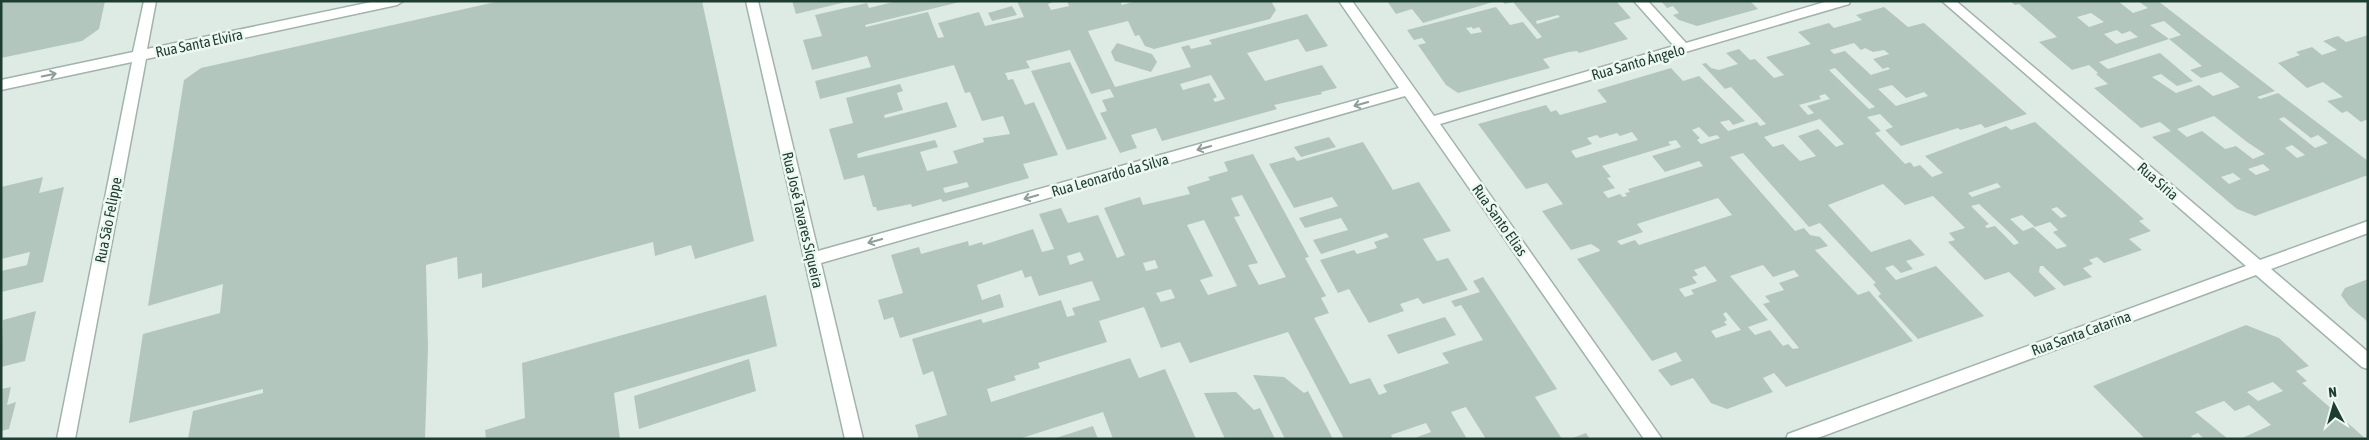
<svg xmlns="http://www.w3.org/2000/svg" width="2369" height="440" font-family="'Asap Condensed',sans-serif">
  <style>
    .building { fill: #b3c6bd; fill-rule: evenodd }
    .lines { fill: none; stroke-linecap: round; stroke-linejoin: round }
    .street-casing { stroke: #a1b3ab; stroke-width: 3 }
    .street { fill: #fff; fill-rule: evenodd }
    .oneway { stroke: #8e9e98 }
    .labels { text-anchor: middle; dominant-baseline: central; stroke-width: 5; stroke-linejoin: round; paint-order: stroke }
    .street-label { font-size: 15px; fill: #1e3d32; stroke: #eef8f2 }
  </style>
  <rect width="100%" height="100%" fill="#deebe4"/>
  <g class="building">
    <polygon points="1,1 105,1 99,29 82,41 1,58"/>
    <polygon points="500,1 702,1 754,241 695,259 691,245 655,256 653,242 482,288 482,273 458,279 457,257 426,265 428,348 425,439 188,439 193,411 263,393 263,389 129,423 143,334 220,313 223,284 148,306 184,80 201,68"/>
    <polygon points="792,1 846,1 846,2 796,14"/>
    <path d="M 897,1 L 960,2 L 865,25 L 866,27 L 928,12 L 938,38 L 944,37 L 938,23 L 979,12 L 985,26 L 1024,17 L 1017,1 L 1056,1 L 1048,4 L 1051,10 L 1069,6 L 1067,1 L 1120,1 L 1122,5 L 1136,1 L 1271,1 L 1276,10 L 1270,19 L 1154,49 L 1145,46 L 1139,35 L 1135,36 L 1128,21 L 1088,31 L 1115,87 L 1191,67 L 1181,47 L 1189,45 L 1191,49 L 1212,44 L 1209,40 L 1307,14 L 1328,46 L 1306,52 L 1298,39 L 1247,53 L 1265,81 L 1322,65 L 1337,88 L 1321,92 L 1322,94 L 1274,105 L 1277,109 L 1162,141 L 1156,128 L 1131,135 L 1137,148 L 1120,153 L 1100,113 L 1107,111 L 1102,100 L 1114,97 L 1110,89 L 1091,94 L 1070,50 L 1026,61 L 1030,68 L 1005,73 L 1007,77 L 1008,80 L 1013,79 L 1025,105 L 1034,102 L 1058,155 L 1023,164 L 1029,178 L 943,202 L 941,199 L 912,207 L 911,204 L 877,211 L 876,207 L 873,207 L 864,175 L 844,180 L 829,129 L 853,123 L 846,98 L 900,84 L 903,91 L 897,93 L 903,110 L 884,115 L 885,118 L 947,102 L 957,127 L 863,152 L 857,154 L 858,158 L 935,140 L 938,147 L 920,152 L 927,171 L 958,163 L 953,151 L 984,142 L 983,138 L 1010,134 L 1003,116 L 982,121 L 970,92 L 965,93 L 954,65 L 820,99 L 815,81 L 871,67 L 867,56 L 812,70 L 803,40 L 822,36 L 815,15 L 867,3 L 869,8 ZM 1211,75 L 1225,99 L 1215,102 L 1213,99 L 1217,97 L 1209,83 L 1183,90 L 1180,84 ZM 967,182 L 969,187 L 945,193 L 943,188 Z"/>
    <polygon points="1387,1 1493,1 1493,2 1423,23 1412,9 1396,14"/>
    <path d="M 1502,1 L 1616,1 L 1631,18 L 1614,23 L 1628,39 L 1579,53 L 1577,51 L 1569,52 L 1543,59 L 1550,68 L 1458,93 L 1446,85 L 1418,45 L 1426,43 L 1422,38 L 1414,40 L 1407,30 L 1496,7 L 1510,25 L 1523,22 L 1537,39 L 1542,37 L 1513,2 L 1505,4 ZM 1558,15 L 1560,17 L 1537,24 L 1536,21 ZM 1472,27 L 1473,29 L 1479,27 L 1482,32 L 1471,34 L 1466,28 Z"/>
    <polygon points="1661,1 1750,1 1758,9 1697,26 1679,20 1673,15 1679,13 1673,6 1667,8"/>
    <path d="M 2010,1 L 2118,1 L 2133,13 L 2148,8 L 2138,1 L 2158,1 L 2275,91 L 2257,97 L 2260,99 L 2278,93 L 2368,161 L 2368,175 L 2255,216 L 2237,209 L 2152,137 L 2171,131 L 2160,122 L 2141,128 L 2094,88 L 2108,84 L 2096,74 L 2098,73 L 2089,65 L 2072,70 L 2039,42 L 2057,37 L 2019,4 L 2015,5 ZM 2091,13 L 2104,22 L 2089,27 L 2077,17 ZM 2164,21 L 2181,35 L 2169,39 L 2202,66 L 2190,70 L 2201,78 L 2221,72 L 2240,87 L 2213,96 L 2199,85 L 2176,93 L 2152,77 L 2161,74 L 2177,86 L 2193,81 L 2160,53 L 2108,69 L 2099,62 L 2169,39 L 2150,25 ZM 2117,30 L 2122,34 L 2130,31 L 2138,37 L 2116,44 L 2104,34 ZM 2214,116 L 2247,142 L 2265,154 L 2253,159 L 2236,146 L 2225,149 L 2202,131 L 2187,137 L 2177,129 ZM 2284,117 L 2311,138 L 2318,135 L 2328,143 L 2315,148 L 2279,119 ZM 2292,145 L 2305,155 L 2297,158 L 2285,148 ZM 2263,164 L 2270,170 L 2256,175 L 2248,169 ZM 2233,173 L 2241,179 L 2229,184 L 2221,177 Z"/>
    <polygon points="1012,6 1017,15 992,21 988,13"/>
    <path d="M 1884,7 L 1908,27 L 1924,23 L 2027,114 L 1985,128 L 1981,124 L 1960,130 L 1958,128 L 1901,146 L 1885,130 L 1893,127 L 1880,114 L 1867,117 L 1881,131 L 1875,133 L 1905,164 L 1910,162 L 1914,167 L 1920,165 L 1932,177 L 1943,173 L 1925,156 L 2006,126 L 2011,130 L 2035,122 L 2144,219 L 2139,221 L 2151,231 L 2129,239 L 2142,250 L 2104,263 L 2097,257 L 2089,260 L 2093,264 L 2083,268 L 2092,277 L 2064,286 L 2043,266 L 2040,266 L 2039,272 L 2056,289 L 2035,297 L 2009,272 L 1985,280 L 1948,242 L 1955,240 L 1949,233 L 1965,228 L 1933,196 L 1905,205 L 1883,184 L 1828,205 L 1871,252 L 1910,239 L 1925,255 L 1906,261 L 1913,269 L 1901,273 L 1893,265 L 1885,268 L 1896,280 L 1936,266 L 1984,316 L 1918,339 L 1878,296 L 1881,294 L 1873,284 L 1876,283 L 1820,223 L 1809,227 L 1743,153 L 1730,157 L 1795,231 L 1804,228 L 1810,235 L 1820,237 L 1828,246 L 1815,250 L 1858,295 L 1869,291 L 1913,341 L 1786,387 L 1774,373 L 1763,378 L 1773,392 L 1727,409 L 1711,403 L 1693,378 L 1671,386 L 1658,370 L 1682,361 L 1676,352 L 1652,361 L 1577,259 L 1600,251 L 1599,249 L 1591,244 L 1571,250 L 1542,211 L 1563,204 L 1547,183 L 1526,189 L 1478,124 L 1546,105 L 1551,112 L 1556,110 L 1560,115 L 1607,102 L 1597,90 L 1671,68 L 1683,81 L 1699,76 L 1745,121 L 1733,125 L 1729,120 L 1720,122 L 1728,131 L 1757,122 L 1760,126 L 1766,124 L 1731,87 L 1725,89 L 1702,64 L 1706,63 L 1711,68 L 1719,70 L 1738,64 L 1726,53 L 1739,49 L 1750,60 L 1755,59 L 1774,78 L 1784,75 L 1766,57 L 1811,44 L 1798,32 L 1829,23 L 1834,28 L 1862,20 L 1856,15 ZM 1854,43 L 1861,50 L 1865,48 L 1873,52 L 1884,50 L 1889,54 L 1873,59 L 1883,69 L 1888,67 L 1890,69 L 1871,75 L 1845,51 L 1834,54 L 1830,50 ZM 1835,68 L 1855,88 L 1875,107 L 1869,109 L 1829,70 ZM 1892,85 L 1906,98 L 1924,92 L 1928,96 L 1896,106 L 1878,89 ZM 1825,94 L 1830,99 L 1807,106 L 1814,113 L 1808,115 L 1799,105 L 1821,99 L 1819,96 ZM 1820,119 L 1844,144 L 1836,147 L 1818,129 L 1798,136 L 1816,156 L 1800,161 L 1783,144 L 1773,147 L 1764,137 ZM 1699,127 L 1709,137 L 1717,135 L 1720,138 L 1701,144 L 1697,140 L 1700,138 L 1692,130 ZM 1632,132 L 1638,140 L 1576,158 L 1571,151 L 1592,144 L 1587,138 L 1597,135 L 1600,138 L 1617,133 L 1620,136 ZM 1676,140 L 1681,147 L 1652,156 L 1665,172 L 1699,161 L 1703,166 L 1628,189 L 1630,192 L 1625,193 L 1627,196 L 1623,197 L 1620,194 L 1608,198 L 1603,192 L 1615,188 L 1607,178 L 1611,177 L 1602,166 L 1671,145 L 1668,142 ZM 1997,183 L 2001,187 L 1972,197 L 1968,193 ZM 1718,198 L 1732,215 L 1639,245 L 1635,240 L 1621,245 L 1617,241 L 1643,232 L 1637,224 ZM 1979,204 L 2012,235 L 2019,243 L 2014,245 L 1995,226 L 1987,228 L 1985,226 L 1989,224 L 1971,206 ZM 2057,207 L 2067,216 L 2061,218 L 2051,209 ZM 2022,215 L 2035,227 L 2050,222 L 2058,230 L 2053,232 L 2067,246 L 2057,249 L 2033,227 L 2023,231 L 2010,219 ZM 1763,265 L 1773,277 L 1794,270 L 1799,276 L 1779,283 L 1784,290 L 1765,296 L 1770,302 L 1763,304 L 1799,348 L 1793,349 L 1788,344 L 1783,346 L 1770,330 L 1755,335 L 1748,327 L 1768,320 L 1730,276 ZM 1705,266 L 1717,281 L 1691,290 L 1694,294 L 1685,297 L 1679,289 L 1697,283 L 1692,277 L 1698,275 L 1694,270 ZM 1726,312 L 1741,330 L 1716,338 L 1711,331 L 1727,325 L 1724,322 L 1727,320 L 1723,314 Z"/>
    <polygon points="2368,35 2368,119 2361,122 2347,111 2342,113 2327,101 2343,97 2323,82 2307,88 2278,63 2300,55 2296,52 2312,47 2322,55 2337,50 2323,41 2338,36 2346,42"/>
    <polygon points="1117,43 1152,54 1157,62 1151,72 1115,61 1111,52"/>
    <polygon points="1070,62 1107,139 1067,150 1031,71"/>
    <polygon points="1329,137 1336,147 1301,157 1294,147"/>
    <polygon points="1363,142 1393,190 1419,182 1451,231 1423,239 1437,261 1448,258 1468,290 1423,304 1418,298 1400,304 1404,311 1369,323 1349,289 1338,293 1320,260 1354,250 1357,254 1377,248 1374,242 1389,237 1386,233 1321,254 1313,240 1348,230 1341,218 1305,228 1299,218 1338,206 1332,197 1294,208 1269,164 1294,157 1297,161"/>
    <path d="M 1253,154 L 1309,257 L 1305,258 L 1326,296 L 1321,298 L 1329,313 L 1314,318 L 1350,384 L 1370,378 L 1379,395 L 1387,392 L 1383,385 L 1449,363 L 1442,353 L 1483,340 L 1461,305 L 1455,307 L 1451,301 L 1480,292 L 1473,281 L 1483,277 L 1557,389 L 1535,397 L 1562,439 L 1486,439 L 1466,407 L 1451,412 L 1467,439 L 1412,439 L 1431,432 L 1426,423 L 1391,435 L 1393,439 L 1344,439 L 1288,332 L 1190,363 L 1180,342 L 1161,348 L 1144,307 L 1099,321 L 1107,342 L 1038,363 L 1040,368 L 1014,376 L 1016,380 L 987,389 L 991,402 L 1130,358 L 1139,378 L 1165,369 L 1196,439 L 1113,439 L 1103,412 L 1019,439 L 919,439 L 915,425 L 947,415 L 933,371 L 923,375 L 912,339 L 981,319 L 983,323 L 1061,300 L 1067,317 L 1075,315 L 1072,308 L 1100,300 L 1092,281 L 1039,296 L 1031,276 L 1025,278 L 1022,270 L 977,285 L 982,300 L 1000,294 L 1004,307 L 900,338 L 893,317 L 884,320 L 878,300 L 903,293 L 891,255 L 919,247 L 921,254 L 968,241 L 969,246 L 982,242 L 983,245 L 1033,229 L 1042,252 L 1054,249 L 1039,214 L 1061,208 L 1068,223 L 1098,215 L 1117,258 L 1125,255 L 1104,208 L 1140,197 L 1143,205 L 1190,194 L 1187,187 L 1210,180 L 1208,177 L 1228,171 L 1224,162 ZM 1242,195 L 1280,266 L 1286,277 L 1259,285 L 1248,265 L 1258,263 L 1234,217 L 1240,216 L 1231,198 ZM 1204,220 L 1237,286 L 1208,295 L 1200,280 L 1213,276 L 1187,225 ZM 1080,252 L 1084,260 L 1070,265 L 1067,256 ZM 1155,260 L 1158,268 L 1146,271 L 1143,263 ZM 1171,289 L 1175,298 L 1161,302 L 1156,293 Z"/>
    <polygon points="43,177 39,193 64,187 43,282 1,292 1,271 27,265 30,252 1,259 1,187"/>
    <polygon points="2368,279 2368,322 2349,306 2341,295 2345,288"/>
    <polygon points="766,295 777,346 614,393 620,439 486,439 485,430 525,418 522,363"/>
    <polygon points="36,311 25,361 1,367 3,320"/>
    <polygon points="1445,317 1456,335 1398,354 1387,335"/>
    <path d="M 2246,325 L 2279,338 L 2309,366 L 2296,371 L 2307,381 L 2302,383 L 2366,439 L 2240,439 L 2271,425 L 2249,405 L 2235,411 L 2224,401 L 2195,412 L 2228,439 L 2204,439 L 2198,433 L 2191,436 L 2193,439 L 2145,439 L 2093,386 ZM 2273,382 L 2283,391 L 2258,401 L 2247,392 Z"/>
    <polygon points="749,359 756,391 639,429 634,396"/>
    <polygon points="1253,375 1284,377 1304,393 1308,391 1333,439 1285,439"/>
    <polygon points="11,387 7,405 16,402 9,429 1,431 1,389"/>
    <polygon points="1236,392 1254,410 1260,408 1275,439 1225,439 1204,393"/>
    <polygon points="1093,426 1098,439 1057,439 1056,438"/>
    <polygon points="1586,433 1590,439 1570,439"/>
  </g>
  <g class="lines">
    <g class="street-casing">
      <g id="street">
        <polygon points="144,1 156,1 147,49 376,1 403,1 397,5 146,59 75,439 57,439 132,62 1,90 1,80 133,52"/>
        <polygon points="746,1 758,1 818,251 1399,88 1339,1 1352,1 1434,116 1674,46 1634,1 1648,1 1686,43 1828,1 1850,1 1849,4 1440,124 1662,439 1644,439 1405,96 821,263 863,439 845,439"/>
        <polygon points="1942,1 1956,1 2260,260 2368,221 2368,233 2271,269 2368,352 2368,369 2362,367 2256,275 1815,439 1786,439 1788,434 2246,266"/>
      </g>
    </g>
    <use href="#street" class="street"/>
  </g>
  <defs><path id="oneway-shaft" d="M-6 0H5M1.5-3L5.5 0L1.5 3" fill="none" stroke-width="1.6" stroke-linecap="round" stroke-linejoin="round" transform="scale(1.25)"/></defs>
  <g class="oneway">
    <use href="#oneway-shaft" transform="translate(49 75) rotate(-12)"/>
    <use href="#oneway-shaft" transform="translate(1361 104) rotate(164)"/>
    <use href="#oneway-shaft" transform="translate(1204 148) rotate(164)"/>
    <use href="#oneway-shaft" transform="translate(1031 197) rotate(164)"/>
    <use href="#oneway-shaft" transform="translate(875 241) rotate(164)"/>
  </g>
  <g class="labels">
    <g class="street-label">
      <text transform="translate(199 43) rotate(-12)">Rua Santa Elvira</text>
      <text transform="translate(1638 62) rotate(-16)">Rua Santo Ângelo</text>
      <text transform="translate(1110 175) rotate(-16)">Rua Leonardo da Silva</text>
      <text transform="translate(2158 181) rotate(41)">Rua Síria</text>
      <text transform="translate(108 220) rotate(-79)">Rua São Felippe</text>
      <text transform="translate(803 220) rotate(77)">Rua José Tavares Siqueira</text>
      <text transform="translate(1500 220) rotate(55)">Rua Santo Elias</text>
      <text transform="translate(2081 333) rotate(-20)">Rua Santa Catarina</text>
    </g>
  </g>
  <rect width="2369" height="440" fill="none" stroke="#1e3d32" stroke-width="5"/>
  <g transform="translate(2334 405) rotate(354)" stroke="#eef8f2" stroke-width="4" paint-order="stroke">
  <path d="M0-4L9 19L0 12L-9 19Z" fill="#1e3d32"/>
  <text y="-8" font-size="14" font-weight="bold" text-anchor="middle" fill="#1e3d32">N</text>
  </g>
</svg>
